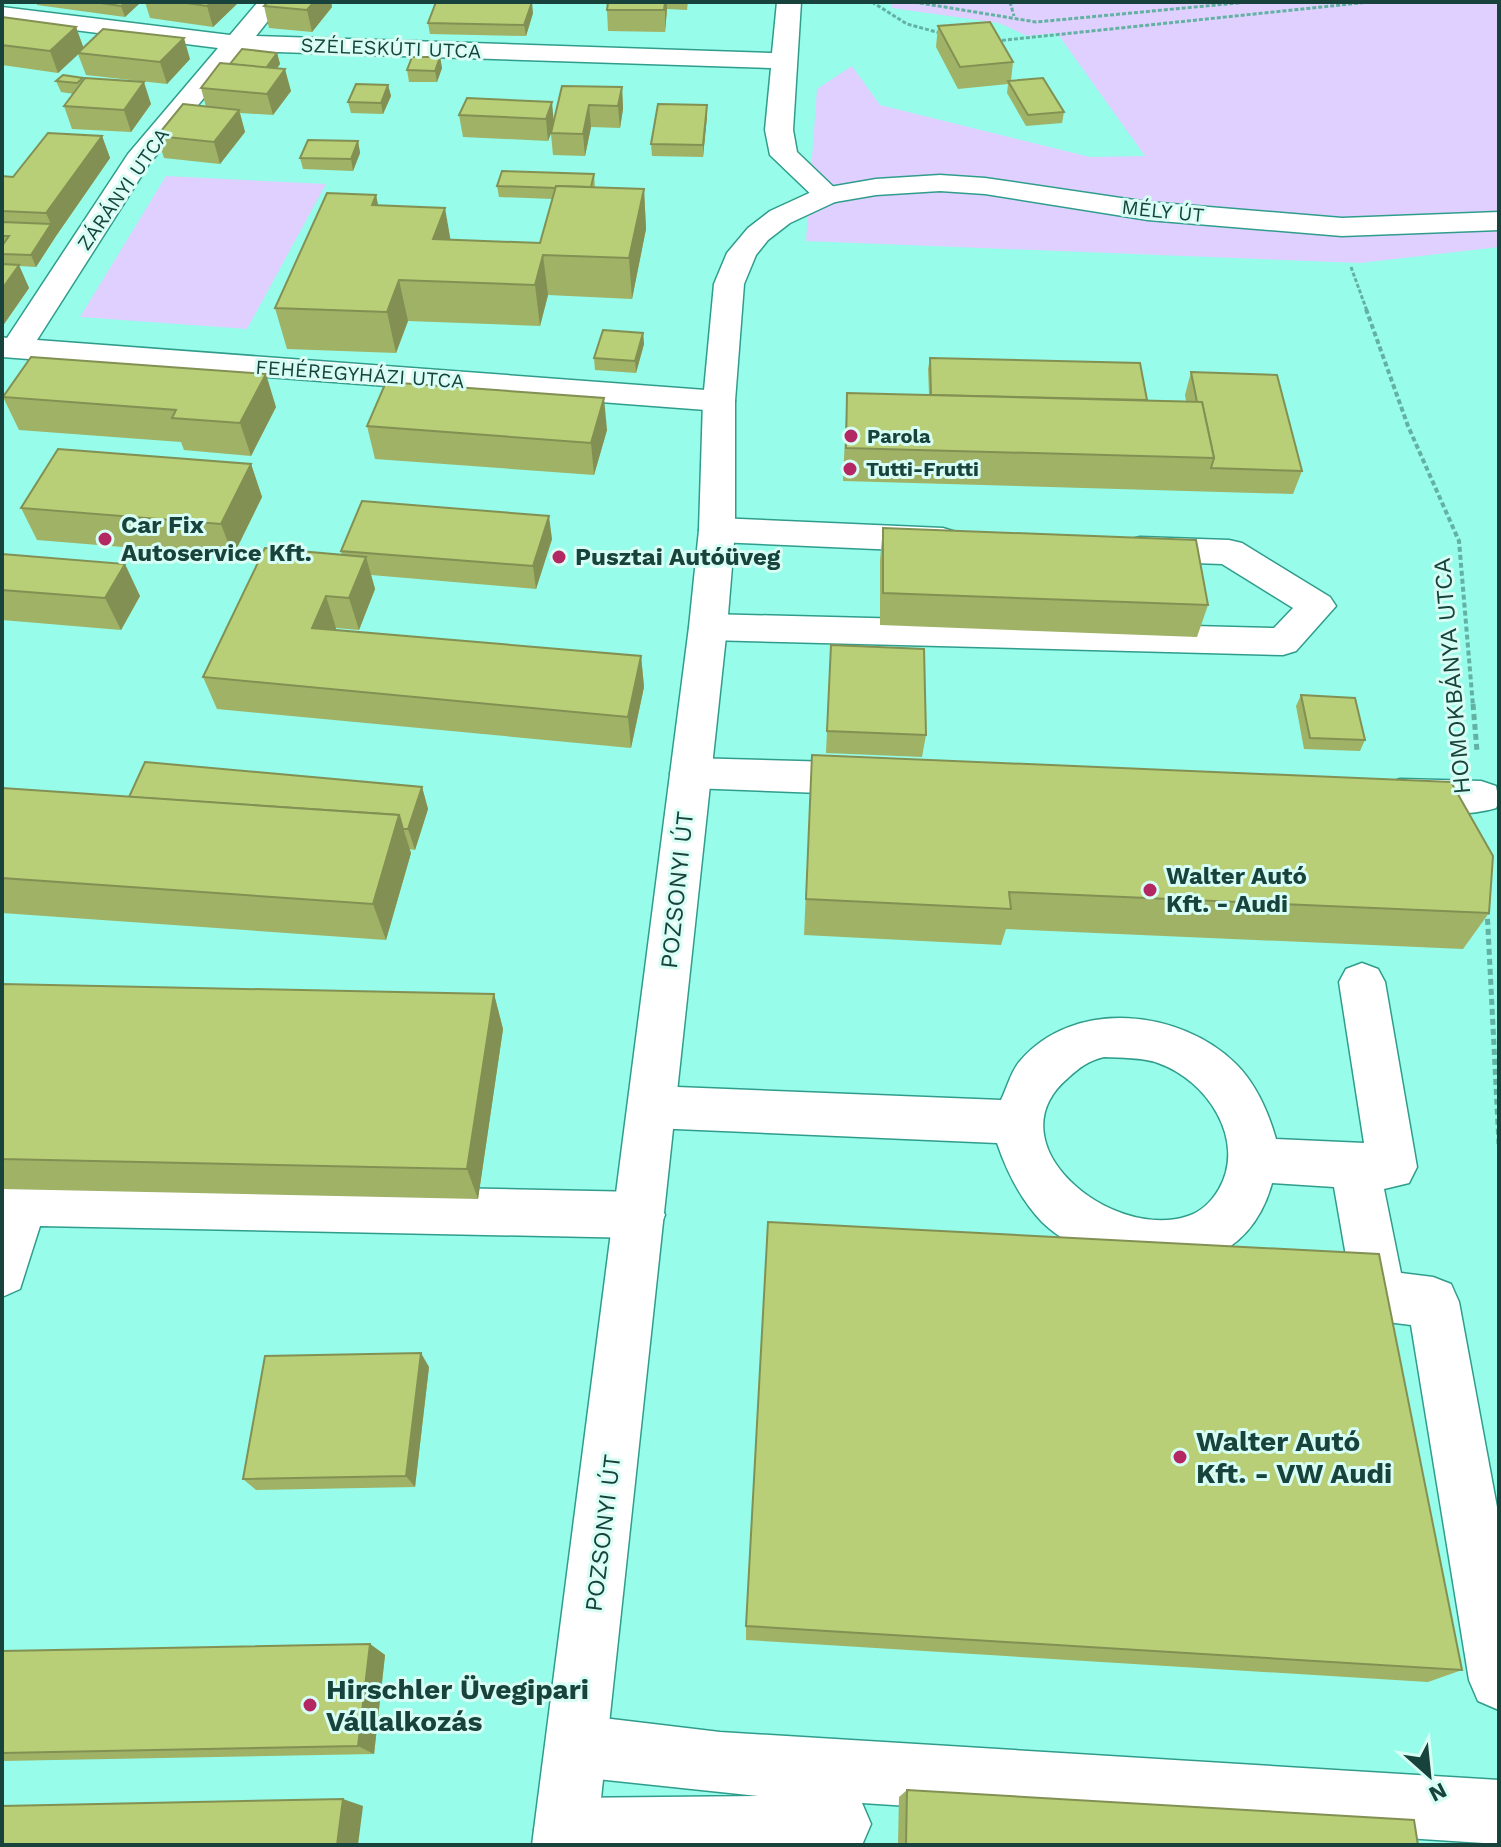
<svg xmlns="http://www.w3.org/2000/svg" width="1501" height="1847" font-family="'Work Sans',sans-serif">
  <style>
    .green { fill: #dfd0ff }
    .lines { fill: none; stroke-linecap: round; stroke-linejoin: round }
    .minor-casing { stroke: #309d8c; stroke-width: 3 }
    .major-casing { stroke: #309d8c; stroke-width: 3 }
    .path-far2 { stroke: #63b1a3; stroke-width: 3; stroke-dasharray: 4 2; stroke-linecap: butt }
    .path-far1 { stroke: #63b1a3; stroke-width: 4; stroke-dasharray: 5 3; stroke-linecap: butt }
    .path { stroke: #63b1a3; stroke-width: 5; stroke-dasharray: 6 4; stroke-linecap: butt }
    .minor { fill: #fff; fill-rule: evenodd }
    .major { fill: #fff; fill-rule: evenodd }
    .wall { fill: #9fb266 }
    .shaded-wall { fill: #829153 }
    .building { fill: #b9cf77; stroke: #829153; stroke-width: 2 }
    .poi-dot { fill: #b32863; stroke: #d7fdf4; stroke-width: 3 }
    .labels { text-anchor: middle; dominant-baseline: central; stroke-width: 6; stroke-linejoin: round; paint-order: stroke }
    .far-street-label { font-size: 20px; fill: #17433c; stroke: #d7fdf4 }
    .far-poi-label { font-size: 20px; font-weight: bold; fill: #17433c; stroke: #d7fdf4; text-anchor: start }
    .poi-label { font-size: 24px; font-weight: bold; fill: #17433c; stroke: #d7fdf4; text-anchor: start }
    .street-label { font-size: 24px; fill: #17433c; stroke: #d7fdf4 }
    .near-poi-label { font-size: 28px; font-weight: bold; fill: #17433c; stroke: #d7fdf4; text-anchor: start }
  </style>
  <rect width="100%" height="100%" fill="#97fce9"/>
  <g class="green">
    <polygon points="891,2 1499,2 1499,247 1360,263 806,241 817,89 852,66 880,105 1090,157 1145,156 1057,33 1027,36 999,23 892,8"/>
    <polygon points="166,176 326,184 247,329 80,317"/>
  </g>
  <g class="lines">
    <g class="minor-casing">
      <g id="minor">
        <polygon points="258,2 283,2 256,36 772,53 777,2 801,2 793,130 797,152 842,195 838,201 828,204 818,201 770,155 765,130 771,68 243,51 149,164 37,340 719,391 731,394 735,401 731,408 719,411 2,357 2,337 7,338 128,154 218,48 2,21 2,7 230,35"/>
        <polygon points="717,518 943,528 956,532 961,540 956,548 943,552 717,542 704,538 699,530 704,522"/>
        <polygon points="1140,537 1229,540 1242,543 1330,597 1336,606 1296,651 1283,655 708,640 695,636 689,627 695,618 708,614 1274,628 1293,608 1222,564 1140,561 1127,558 1122,549 1127,540"/>
        <polygon points="690,758 871,763 885,768 891,779 885,790 871,795 690,788 676,784 670,773 676,762"/>
        <path d="M 1400,779 L 1481,781 L 1496,786 L 1499,802 L 1496,808 C 1468,817 1413,815 1385,806 L 1379,795 L 1385,784 Z"/>
        <path d="M 1362,963 L 1378,969 L 1385,982 L 1417,1167 L 1409,1183 L 1384,1189 L 1401,1273 L 1433,1277 L 1451,1284 L 1459,1302 L 1499,1518 L 1499,1710 L 1478,1701 L 1469,1680 L 1411,1325 L 1379,1321 L 1361,1314 L 1353,1296 L 1334,1187 L 1272,1183 C 1251,1262 1176,1281 1106,1257 C 1083,1250 1059,1239 1042,1222 C 1020,1199 1007,1172 997,1143 L 652,1128 L 635,1122 L 628,1107 L 635,1092 L 652,1086 L 1001,1100 C 1007,1088 1011,1071 1020,1061 C 1074,998 1180,1009 1236,1064 C 1256,1084 1268,1111 1276,1139 L 1364,1143 L 1339,982 L 1346,969 ZM 1104,1057 C 1121,1058 1142,1057 1158,1063 C 1207,1080 1247,1140 1219,1189 C 1212,1201 1201,1212 1188,1216 C 1111,1242 991,1143 1068,1078 C 1080,1067 1088,1061 1104,1057 Z"/>
        <polygon points="2,1179 640,1192 658,1198 665,1215 658,1232 640,1238 40,1226 20,1289 2,1297"/>
        <polygon points="578,1715 720,1732 1499,1780 1499,1844 862,1803 871,1824 862,1845 541,1845 534,1830 544,1808 566,1798 758,1796 578,1777 556,1768 547,1746 556,1724"/>
      </g>
    </g>
    <g class="major-casing">
      <polygon id="major" points="940,175 985,178 1148,202 1342,218 1499,212 1499,230 1342,236 1148,220 985,194 940,191 876,195 835,202 790,223 768,240 756,255 744,284 735,401 735,530 727,627 596,1845 532,1845 689,627 699,530 703,401 714,284 727,253 748,228 770,211 818,189 876,179"/>
    </g>
    <g class="path-far2">
      <polyline points="872,2 907,24 944,34"/>
      <polyline points="914,2 1036,22 1248,2"/>
      <polyline points="1010,2 1014,16"/>
      <polyline points="996,41 1369,2"/>
      <polyline points="1351,267 1367,311"/>
    </g>
    <polyline class="path-far1" points="1366,309 1408,426 1459,541 1473,706"/>
    <g class="path">
      <polyline points="1473,704 1477,751"/>
      <polyline points="1487,909 1499,1144"/>
    </g>
    <use href="#minor" class="minor"/>
    <use href="#major" class="major"/>
  </g>
  <g class="wall">
    <polygon points="36,2 140,2 140,3 125,17 37,5"/>
    <polygon points="145,2 239,2 213,27 150,18"/>
    <polygon points="268,2 331,2 332,7 312,32 269,28 264,6"/>
    <polygon points="608,2 688,2 687,10 667,9 665,32 608,31 607,10"/>
    <polygon points="533,13 526,36 430,34 428,23"/>
    <polygon points="2,17 76,27 83,48 190,59 167,84 86,75 78,54 58,73 2,65"/>
    <polygon points="938,26 1013,62 1011,81 1064,112 1062,123 1026,126 1007,93 1008,84 958,89 936,47"/>
    <polygon points="277,53 280,64 277,68 291,91 273,115 240,113 245,132 220,164 164,158 157,136 206,107 201,88 230,64"/>
    <polygon points="440,57 442,68 437,82 409,82 407,70"/>
    <polygon points="84,80 151,104 131,132 72,129 64,106 74,94 61,92 56,81"/>
    <polygon points="388,85 391,96 383,114 351,113 348,102"/>
    <polygon points="622,87 623,109 620,128 591,127 585,156 553,155 551,134 548,141 463,137 459,115 554,119"/>
    <polygon points="707,116 703,157 652,156 651,144"/>
    <polygon points="102,136 110,158 56,236 36,267 19,266 29,288 2,327 2,176 13,177"/>
    <polygon points="358,141 360,153 353,171 303,169 300,158"/>
    <polygon points="594,174 595,187 644,189 646,229 632,299 548,295 540,326 408,321 396,353 287,349 275,308 376,195 378,205 451,240 540,243 553,199 499,197 497,186"/>
    <polygon points="643,333 644,344 636,373 595,370 594,358"/>
    <polygon points="930,358 1147,400 1186,401 1185,395 1191,372 1302,471 1293,494 843,481 847,393 929,395 928,369"/>
    <polygon points="3,397 276,407 251,456 184,450 181,442 19,430"/>
    <polygon points="367,426 607,430 594,475 375,459"/>
    <polygon points="251,464 262,497 233,556 37,540 21,508"/>
    <polygon points="883,528 1208,605 1197,637 880,625 880,560"/>
    <polygon points="552,539 536,589 371,575 375,589 359,630 336,628 335,630 641,656 644,687 631,748 217,709 203,677 342,555 341,551"/>
    <polygon points="2,554 140,596 121,630 2,620"/>
    <polygon points="831,645 926,735 922,757 826,753"/>
    <polygon points="1301,695 1365,740 1360,751 1304,749 1296,706"/>
    <polygon points="812,755 1489,913 1463,949 1006,929 1001,945 804,935"/>
    <polygon points="422,787 428,809 415,850 409,849 411,853 386,940 2,913 2,788 129,797"/>
    <polygon points="2,984 494,994 503,1029 478,1199 2,1189"/>
    <polygon points="429,1367 415,1487 256,1490 243,1479"/>
    <polygon points="746,1626 1462,1670 1428,1682 746,1640"/>
    <polygon points="370,1644 385,1655 374,1754 2,1761 2,1651"/>
    <polygon points="907,1790 1418,1845 898,1845 899,1797"/>
  </g>
  <g class="shaded-wall">
    <polygon points="126,2 140,2 140,3 125,17 121,6"/>
    <polygon points="211,2 239,2 213,27 207,6"/>
    <polygon points="314,2 331,2 332,7 312,32 307,10"/>
    <polygon points="532,2 533,13 526,36 524,25"/>
    <polygon points="665,2 667,2 667,9 665,32"/>
    <polygon points="76,27 84,49 58,73 50,51"/>
    <polygon points="184,38 190,59 167,84 160,62"/>
    <polygon points="277,53 280,64 262,89 259,77"/>
    <polygon points="440,57 442,68 437,82 435,71"/>
    <polygon points="285,69 291,91 273,115 267,94"/>
    <polygon points="144,82 151,104 131,132 124,110"/>
    <polygon points="388,85 391,96 383,114 381,103"/>
    <polygon points="622,87 623,109 620,128 618,106"/>
    <polygon points="552,102 554,124 548,141 546,119"/>
    <polygon points="589,105 591,127 585,156 583,134"/>
    <polygon points="707,105 707,116 703,157 703,145"/>
    <polygon points="239,110 245,132 220,164 214,142"/>
    <polygon points="102,136 110,158 56,236 36,267 31,255 51,224 46,213"/>
    <polygon points="358,141 360,153 353,171 351,159"/>
    <polygon points="644,189 646,229 632,299 629,258"/>
    <polygon points="376,195 384,236 372,205"/>
    <polygon points="445,208 452,248 433,239"/>
    <polygon points="543,255 548,295 540,326 535,285"/>
    <polygon points="19,265 29,288 2,327 2,289"/>
    <polygon points="399,280 408,321 396,353 387,312"/>
    <polygon points="643,333 644,344 636,373 635,361"/>
    <polygon points="266,374 276,407 251,456 240,423"/>
    <polygon points="604,398 607,430 594,475 591,443"/>
    <polygon points="251,464 262,497 233,556 221,524"/>
    <polygon points="549,516 552,539 536,589 533,566"/>
    <polygon points="366,557 375,589 359,630 349,598"/>
    <polygon points="125,564 140,596 121,630 105,598"/>
    <polygon points="326,596 336,628 323,660 312,628"/>
    <polygon points="641,656 644,687 631,748 628,717"/>
    <polygon points="422,787 428,809 415,850 408,829"/>
    <polygon points="399,815 411,853 386,940 373,904"/>
    <polygon points="494,994 503,1029 478,1199 467,1169"/>
    <polygon points="421,1353 429,1367 415,1487 406,1476"/>
    <polygon points="370,1644 385,1655 374,1754 358,1746"/>
    <polygon points="343,1799 363,1806 358,1845 337,1845"/>
  </g>
  <g class="building">
    <polygon points="93,2 126,2 121,6"/>
    <polygon points="180,2 211,2 207,6"/>
    <polygon points="268,2 314,2 307,10 264,6"/>
    <polygon points="436,2 532,2 524,25 428,23"/>
    <polygon points="608,2 665,2 664,10 607,10"/>
    <polygon points="2,17 76,27 50,51 2,45"/>
    <polygon points="990,22 1013,62 960,67 938,26"/>
    <polygon points="103,29 184,38 160,62 78,53"/>
    <polygon points="242,49 277,53 266,68 230,64"/>
    <polygon points="412,57 440,57 435,71 407,70"/>
    <polygon points="220,63 285,69 267,94 201,88"/>
    <polygon points="63,75 83,78 77,83 56,81"/>
    <polygon points="85,78 144,82 124,110 64,106"/>
    <polygon points="1043,78 1064,112 1028,115 1008,81"/>
    <polygon points="356,84 388,85 381,103 348,102"/>
    <polygon points="562,86 622,87 618,106 589,105 583,134 551,133"/>
    <polygon points="467,98 552,102 546,119 459,115"/>
    <polygon points="183,104 239,110 214,142 157,136"/>
    <polygon points="658,104 707,105 703,145 651,144"/>
    <polygon points="48,133 102,136 46,213 2,211 2,176 13,177"/>
    <polygon points="308,140 358,141 351,159 300,158"/>
    <polygon points="502,171 594,174 591,187 556,186 556,188 497,186"/>
    <polygon points="556,186 644,189 629,258 543,255 535,285 399,280 387,312 275,308 327,193 376,195 372,205 445,208 433,239 540,243"/>
    <polygon points="2,222 51,224 31,255 2,254 2,246 9,236 2,236"/>
    <polygon points="2,264 19,265 2,289"/>
    <polygon points="603,330 643,333 635,361 594,358"/>
    <polygon points="31,357 266,374 240,423 172,418 176,410 3,397"/>
    <polygon points="930,358 1140,363 1147,400 931,395"/>
    <polygon points="1191,372 1277,375 1302,471 1211,468 1214,458 1202,402 1197,402"/>
    <polygon points="386,382 604,398 591,443 367,426"/>
    <polygon points="847,393 1202,402 1214,458 846,448"/>
    <polygon points="58,449 251,464 221,524 21,508"/>
    <polygon points="362,501 549,516 533,566 341,551"/>
    <polygon points="883,528 1196,540 1208,605 883,593"/>
    <polygon points="265,548 366,557 349,598 326,596 312,628 641,656 628,717 203,677"/>
    <polygon points="2,554 125,564 105,598 2,590"/>
    <polygon points="831,645 924,649 926,735 827,731"/>
    <polygon points="1301,695 1355,698 1365,740 1310,738"/>
    <polygon points="812,755 1451,782 1493,856 1489,913 1009,892 1011,909 806,899"/>
    <polygon points="145,762 422,787 408,829 403,829 399,815 129,797"/>
    <polygon points="2,788 399,815 373,904 2,878"/>
    <polygon points="2,984 494,994 467,1169 2,1159"/>
    <polygon points="768,1222 1379,1254 1462,1670 746,1626"/>
    <polygon points="421,1353 406,1476 243,1479 265,1356"/>
    <polygon points="370,1644 358,1746 2,1753 2,1651"/>
    <polygon points="907,1790 1414,1820 1418,1845 906,1845"/>
    <polygon points="343,1799 337,1845 2,1845 2,1806"/>
  </g>
  <g class="poi-dot">
    <circle cx="851" cy="436" r="8"/>
    <circle cx="850" cy="469" r="8"/>
    <circle cx="105" cy="539" r="8"/>
    <circle cx="559" cy="557" r="8"/>
    <circle cx="1150" cy="890" r="8"/>
    <circle cx="1180" cy="1457" r="8"/>
    <circle cx="310" cy="1705" r="8"/>
  </g>
  <g class="labels">
    <g class="far-street-label">
      <text transform="translate(391 48) rotate(2)">SZÉLESKÚTI UTCA</text>
      <text transform="translate(123 189) rotate(-55)">ZÁRÁNYI UTCA</text>
      <text transform="translate(1163 211) rotate(6)">MÉLY ÚT</text>
      <text transform="translate(360 374) rotate(4)">FEHÉREGYHÁZI UTCA</text>
    </g>
    <g class="far-poi-label">
      <text x="867" y="436">Parola</text>
      <text x="866" y="469">Tutti-Frutti</text>
    </g>
    <g class="poi-label">
      <text x="121" y="525">Car Fix<tspan x="121" dy="28">Autoservice Kft.</tspan></text>
      <text x="575" y="557">Pusztai Autóüveg</text>
      <text x="1166" y="876">Walter Autó<tspan x="1166" dy="28">Kft. - Audi</tspan></text>
    </g>
    <g class="street-label">
      <text transform="translate(1452 676) rotate(-95)">HOMOKBÁNYA UTCA</text>
      <text transform="translate(677 890) rotate(-84)">POZSONYI ÚT</text>
      <text transform="translate(603 1533) rotate(-83)">POZSONYI ÚT</text>
    </g>
    <g class="near-poi-label">
      <text x="1196" y="1441">Walter Autó<tspan x="1196" dy="32">Kft. - VW Audi</tspan></text>
      <text x="326" y="1689">Hirschler Üvegipari<tspan x="326" dy="32">Vállalkozás</tspan></text>
    </g>
  </g>
  <rect width="1501" height="1847" fill="none" stroke="#17433c" stroke-width="8"/>
  <g transform="translate(1429 1775) rotate(153)" stroke="#d7fdf4" stroke-width="6" paint-order="stroke">
  <path d="M0-6L14 30L0 20L-14 30Z" fill="#17433c"/>
  <text y="-12" font-size="22" font-weight="bold" text-anchor="middle" fill="#17433c">N</text>
  </g>
</svg>
